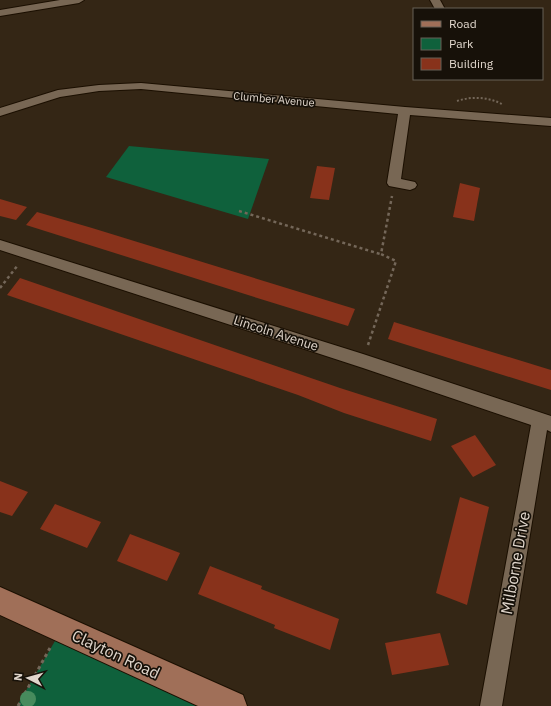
<svg xmlns="http://www.w3.org/2000/svg" width="551" height="706" font-family="'IBM Plex Sans',sans-serif">
  <style>
    .green { fill: #0f613c }
    .building { fill: #88321b }
    .lines { fill: none; stroke-linecap: round; stroke-linejoin: round }
    .minor-casing { stroke: #1b0f01; stroke-width: 2 }
    .primary-casing { stroke: #1b0f01; stroke-width: 2 }
    .path-far2 { stroke: #746759; stroke-width: 2; stroke-dasharray: 2 2; stroke-linecap: butt }
    .path-far1 { stroke: #746759; stroke-width: 2.5; stroke-dasharray: 3 3; stroke-linecap: butt }
    .path { stroke: #746759; stroke-width: 3; stroke-dasharray: 3.5 3.5; stroke-linecap: butt }
    .minor { fill: #786754; fill-rule: evenodd }
    .primary { fill: #a06f58; fill-rule: evenodd }
    .tree { fill: #478b5d }
    .labels { text-anchor: middle; dominant-baseline: central; stroke-width: 3.5; stroke-linejoin: round; paint-order: stroke }
    .far-street-label { font-size: 11px; fill: #e0d6cc; stroke: #171109 }
    .street-label { font-size: 13px; fill: #e0d6cc; stroke: #171109 }
    .near-street-label { font-size: 16px; fill: #e0d6cc; stroke: #171109 }
  </style>
  <rect width="100%" height="100%" fill="#342615"/>
  <g class="green">
    <polygon points="129,146 269,159 248,219 106,177"/>
    <polygon points="62,629 231,706 17,706"/>
  </g>
  <g class="building">
    <polygon points="317,166 335,168 329,200 310,198"/>
    <polygon points="460,183 480,188 474,221 453,217"/>
    <polygon points="0,199 27,207 16,220 0,216"/>
    <polygon points="37,212 92,228 355,309 348,326 267,301 26,225"/>
    <polygon points="20,278 340,388 437,419 431,441 344,413 298,395 7,295"/>
    <polygon points="394,322 551,370 551,390 388,339"/>
    <polygon points="475,435 496,465 473,477 451,446"/>
    <polygon points="0,481 28,492 12,516 0,512"/>
    <polygon points="460,497 489,507 467,605 436,593"/>
    <polygon points="55,504 101,522 87,548 40,529"/>
    <polygon points="130,534 180,553 167,581 117,561"/>
    <polygon points="210,566 262,586 261,589 339,619 330,650 274,628 275,625 198,594"/>
    <polygon points="440,633 449,665 392,675 385,643"/>
  </g>
  <g class="lines">
    <g class="minor-casing">
      <g id="minor">
        <polygon points="60,0 84,0 79,3 0,16 0,10"/>
        <polygon points="430,0 440,0 445,9 435,9"/>
        <polygon points="141,83 405,107 551,118 551,126 410,115 401,179 415,182 417,185 415,188 410,190 389,186 387,183 398,114 141,89 99,91 60,97 0,116 0,108 58,90 99,85"/>
        <polygon points="0,240 363,354 551,416 551,432 547,430 502,706 480,706 531,425 363,368 0,250"/>
      </g>
    </g>
    <g class="primary-casing">
      <polygon id="primary" points="0,587 243,695 247,706 198,706 0,615"/>
    </g>
    <path class="path-far2" d="M 457,101 C 472,96 488,97 502,104"/>
    <g class="path-far1">
      <polyline points="239,211 380,254"/>
      <polyline points="0,288 18,265"/>
      <polyline points="368,345 396,261 381,254 392,196"/>
    </g>
    <polyline class="path" points="18,706 50,648"/>
    <use href="#minor" class="minor"/>
    <use href="#primary" class="primary"/>
  </g>
  <circle class="tree" cx="28" cy="699" r="8"/>
  <g class="labels">
    <g class="far-street-label">
      <text transform="translate(274 99) rotate(5)">Clumber Avenue</text>
    </g>
    <g class="street-label">
      <text transform="translate(276 333) rotate(18)">Lincoln Avenue</text>
    </g>
    <g class="near-street-label">
      <text transform="translate(515 563) rotate(-80)">Milborne Drive</text>
      <text transform="translate(116 654) rotate(25)">Clayton Road</text>
    </g>
  </g>
  <rect x="413" y="8" width="130" height="72" fill="#171109" stroke="#676057"/>
  <rect x="421" y="21" width="20" height="6" fill="#a06f58" stroke="#676057"/>
  <text x="449" y="28" font-size="12" fill="#e0d6cc">Road</text>
  <rect x="421" y="38" width="20" height="12" fill="#0f613c" stroke="#676057"/>
  <text x="449" y="48" font-size="12" fill="#e0d6cc">Park</text>
  <rect x="421" y="58" width="20" height="12" fill="#88321b" stroke="#676057"/>
  <text x="449" y="68" font-size="12" fill="#e0d6cc">Building</text>
  <g transform="translate(28 678) rotate(276)" stroke="#171109" stroke-width="3" paint-order="stroke">
  <path d="M0-3L7 15L0 10L-7 15Z" fill="#e0d6cc"/>
  <text y="-6" font-size="11" font-weight="bold" text-anchor="middle" fill="#e0d6cc">N</text>
  </g>
</svg>
